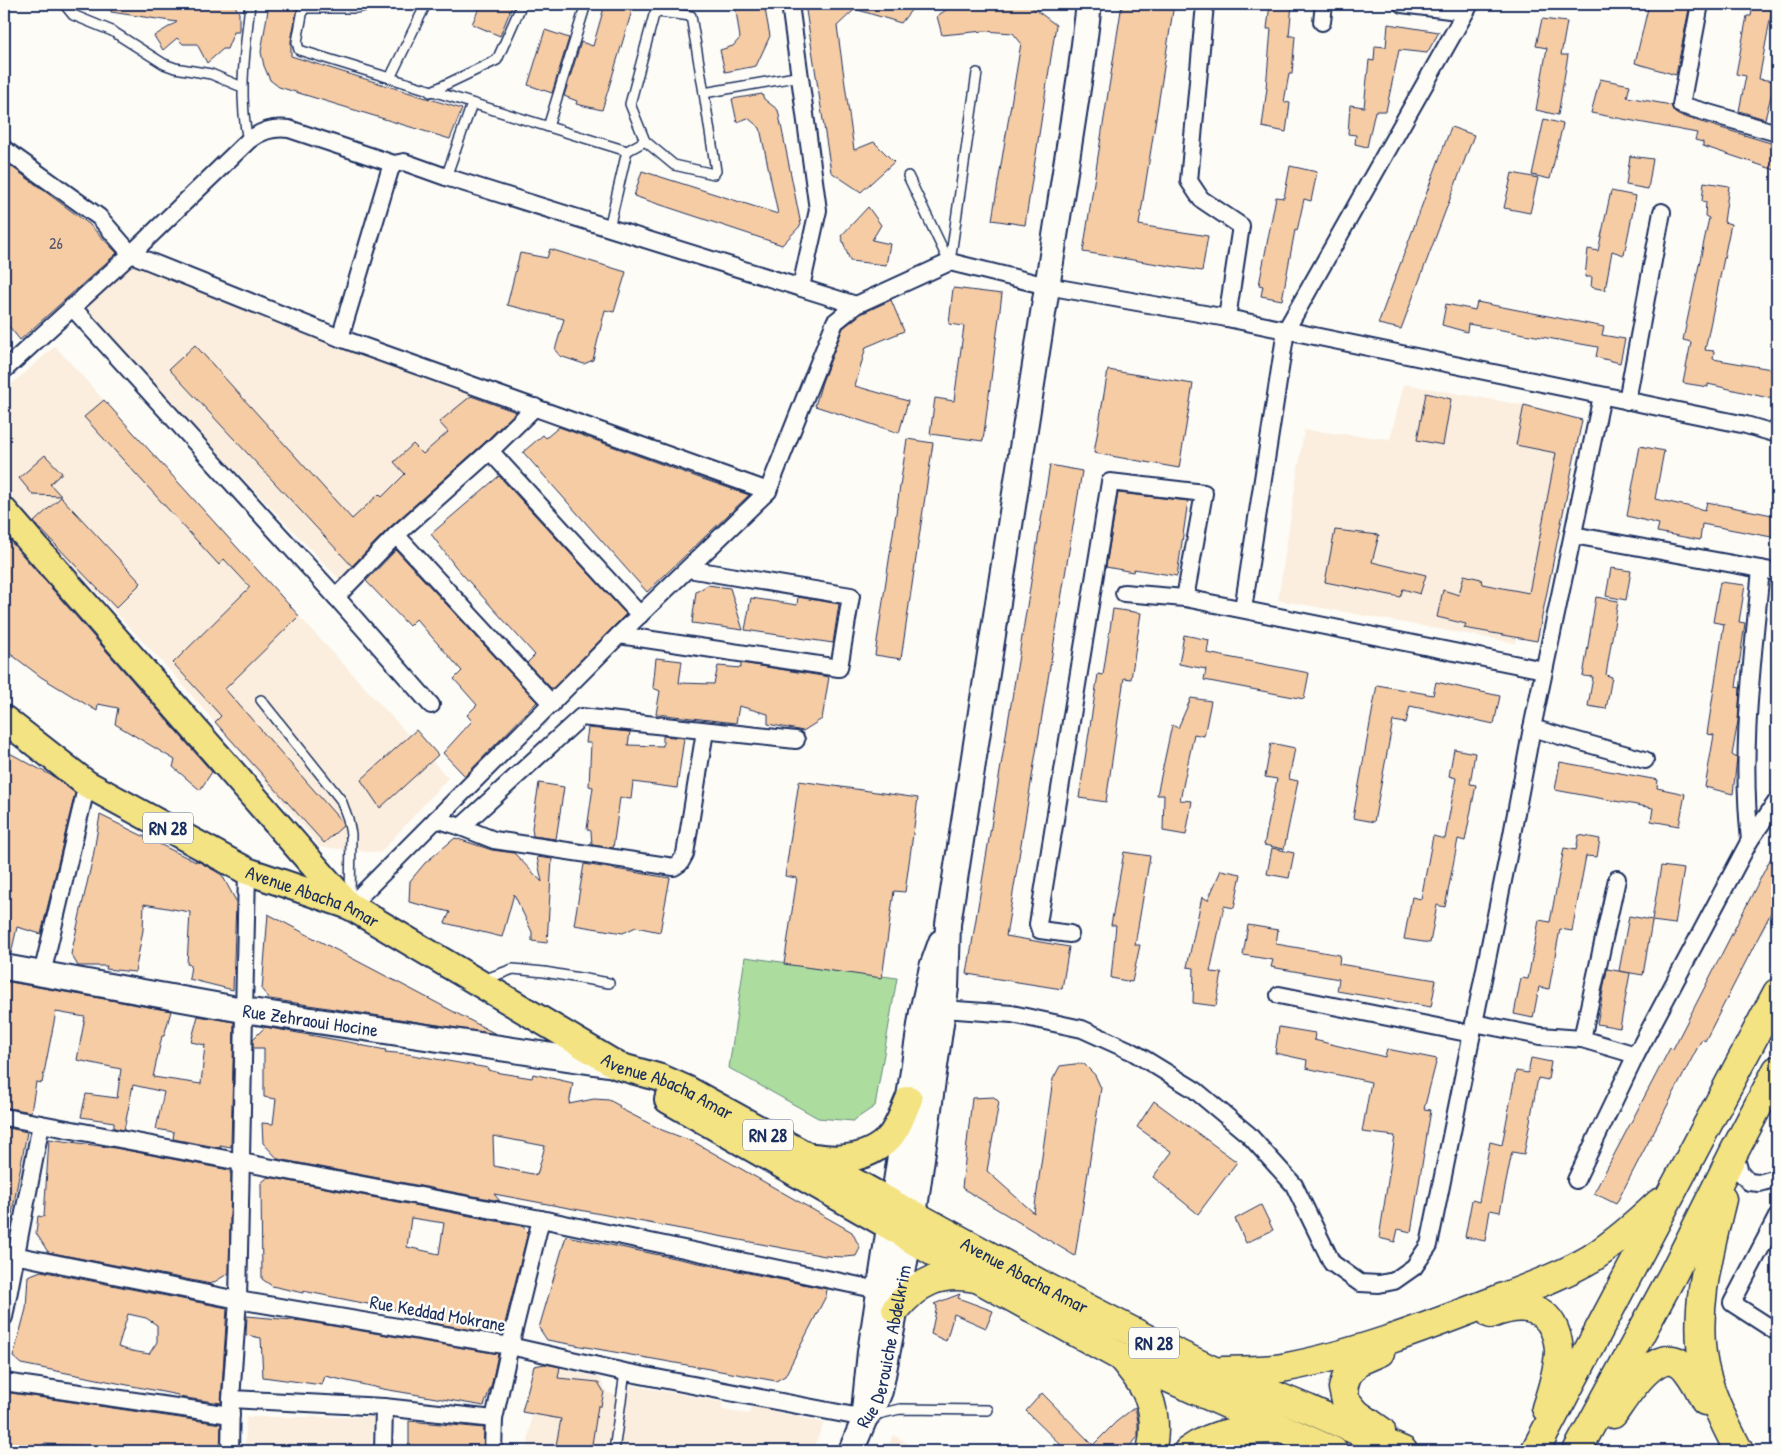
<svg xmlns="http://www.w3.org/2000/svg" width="1781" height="1455" font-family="'Patrick Hand',sans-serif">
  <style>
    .built { fill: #fbeede }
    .green { fill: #acdd9e; stroke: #64867e }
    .building { fill: #f6cca5; stroke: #1b2f5e; fill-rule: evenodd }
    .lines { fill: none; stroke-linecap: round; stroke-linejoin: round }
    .lane-casing { stroke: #1b2f5e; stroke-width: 12 }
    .street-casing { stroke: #1b2f5e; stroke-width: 20 }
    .secondary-casing { stroke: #1b2f5e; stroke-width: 28 }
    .primary-casing { stroke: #1b2f5e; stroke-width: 30 }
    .highway-casing { stroke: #1b2f5e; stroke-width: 31 }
    .lane { stroke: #fdfcf7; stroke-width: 9 }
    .street { stroke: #fdfcf7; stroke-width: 16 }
    .secondary { stroke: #fdfcf7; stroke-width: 24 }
    .primary { stroke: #f4e382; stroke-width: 26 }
    .highway { stroke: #f4e382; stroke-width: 28 }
    .labels { text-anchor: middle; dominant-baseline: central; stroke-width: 5; stroke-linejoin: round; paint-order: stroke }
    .number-label { font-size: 16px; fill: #525670 }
    .shield { fill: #fdfcf7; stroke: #5f6c8c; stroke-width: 1 }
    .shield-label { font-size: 18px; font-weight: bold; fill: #1b2f5e }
    .street-label { font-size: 19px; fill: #1b2f5e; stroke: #fdfcf7 }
  </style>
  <rect width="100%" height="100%" fill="#fdfcf7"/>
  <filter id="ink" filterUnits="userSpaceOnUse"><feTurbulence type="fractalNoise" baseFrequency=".02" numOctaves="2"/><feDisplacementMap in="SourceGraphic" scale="10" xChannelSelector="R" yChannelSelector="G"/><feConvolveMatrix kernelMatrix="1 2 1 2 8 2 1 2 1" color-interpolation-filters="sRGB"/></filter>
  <g filter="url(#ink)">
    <g class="built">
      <polygon points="132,260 525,409 341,581 80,308"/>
      <polygon points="55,346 299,616 448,778 380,853 320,847 177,678 4,493 4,391"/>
      <polygon points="1404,384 1561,412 1576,430 1515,643 1278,600 1304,430 1390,439"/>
      <polygon points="539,1363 600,1378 607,1393 627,1396 631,1385 722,1402 722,1410 749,1414 752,1406 824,1423 812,1451 527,1451"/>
      <polygon points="246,1417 373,1417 371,1451 245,1451"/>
      <polygon points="893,1435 921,1451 886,1451"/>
    </g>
    <polygon class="green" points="745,957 897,978 875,1106 853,1121 818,1118 729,1068"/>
    <g class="building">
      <polygon points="111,4 234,4 239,13 239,32 234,32 227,49 223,49 207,63 197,44 183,44 177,38 163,50 154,36 177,22 111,12"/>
      <polygon points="269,4 298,4 291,41 291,56 462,109 450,139 279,87 270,80 264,66 261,52"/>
      <polygon points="481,4 513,4 500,36 472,24"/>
      <polygon points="605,4 634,4 602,110 576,104 577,101 564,96 581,42 593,46"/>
      <polygon points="735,4 764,4 770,36 756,66 725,72 720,50 733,46 740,38"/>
      <polygon points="805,4 916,4 901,23 855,9 837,26 854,150 874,142 894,162 861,192 831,172"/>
      <polygon points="955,4 1028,4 1056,25 1025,225 992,220 1021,43 1013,33 984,31 942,35 937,16"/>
      <polygon points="1122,4 1174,4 1139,225 1208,236 1202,271 1083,252"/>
      <polygon points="1270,4 1292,4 1289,36 1295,36 1292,74 1289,74 1284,102 1290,103 1286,132 1262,127 1267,88 1266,88 1271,29 1267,29"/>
      <polygon points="1649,4 1690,4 1676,75 1635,63"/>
      <polygon points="1753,4 1773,4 1759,79 1775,81 1765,119 1739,111 1746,76 1736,74 1747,16 1751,16"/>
      <polygon points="1542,19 1567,22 1561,55 1568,55 1558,115 1536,110 1547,48 1536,46"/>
      <polygon points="1388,24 1439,32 1427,53 1399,50 1386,111 1375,111 1367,147 1355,144 1356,135 1348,134 1350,105 1364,107 1369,60 1374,61 1375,46 1386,47"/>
      <polygon points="545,30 569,38 552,93 528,85"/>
      <polygon points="1600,79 1630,85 1627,97 1671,105 1674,112 1678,115 1777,145 1775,170 1703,146 1703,142 1695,140 1697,133 1591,113"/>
      <polygon points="762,94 764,99 778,110 801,225 782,245 634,196 642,171 778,214 760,128 748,118 737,122 732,99"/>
      <polygon points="1544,119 1563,124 1550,179 1532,175"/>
      <polygon points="1451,127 1474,135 1401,329 1378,324"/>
      <polygon points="1630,156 1653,159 1648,189 1626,185"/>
      <polygon points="4,161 89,224 117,253 20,340 4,320"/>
      <polygon points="1290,166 1317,172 1311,201 1304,199 1297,231 1295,230 1282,300 1261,296 1263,286 1259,285 1276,197 1284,198"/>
      <polygon points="1512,173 1538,178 1530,213 1504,208"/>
      <polygon points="1704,182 1729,186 1724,222 1731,224 1705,350 1714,351 1713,359 1777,370 1777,400 1708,384 1708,387 1683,383 1691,342 1683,340 1709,218 1705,216 1706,202 1702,201"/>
      <polygon points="1611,191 1636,196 1624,255 1612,251 1605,290 1591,287 1592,277 1585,277 1588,249 1598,251"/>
      <polygon points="868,207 881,225 872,240 890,244 886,265 850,261 841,236"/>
      <polygon points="550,249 626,272 614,312 605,310 593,360 584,364 560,356 555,350 564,319 507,305 520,253 547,258"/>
      <polygon points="953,288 1002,294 983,441 930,434 935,398 954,401 964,326 949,324"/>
      <polygon points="891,300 904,331 866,347 855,386 908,401 899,433 815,406 822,382 843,328 861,314"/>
      <polygon points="1477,302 1604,327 1602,335 1625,339 1620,363 1596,357 1598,347 1468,324 1467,332 1442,325 1446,304 1475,310"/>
      <polygon points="195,345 352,519 379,494 382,497 405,474 394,462 413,444 423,454 448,432 439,422 471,396 516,412 483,444 389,528 352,566 169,369"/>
      <polygon points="1108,370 1193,384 1179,468 1094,453"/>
      <polygon points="1426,393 1451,399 1443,445 1417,440"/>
      <polygon points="104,400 299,616 225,689 342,822 343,826 324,843 215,722 221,716 173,663 250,587 224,559 219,565 84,417"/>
      <polygon points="1524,405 1582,420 1537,641 1464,628 1466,624 1437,617 1443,590 1459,595 1464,575 1481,579 1482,584 1529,593 1556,453 1516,445"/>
      <polygon points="559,427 697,477 749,495 647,592 523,452 543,435 546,438"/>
      <polygon points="907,439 933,443 901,659 875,655"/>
      <polygon points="1640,446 1664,451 1655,499 1705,510 1707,502 1777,516 1777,538 1702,524 1700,540 1657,532 1659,524 1627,516"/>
      <polygon points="45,455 62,473 50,484 61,496 33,495 19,478"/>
      <polygon points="1050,465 1082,471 1006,936 1069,947 1062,989 967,974"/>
      <polygon points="499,476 626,614 553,688 551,688 527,663 535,655 455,566 431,534"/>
      <polygon points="1118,493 1188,501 1177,576 1134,569 1133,572 1106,567"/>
      <polygon points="61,497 141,583 116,608 34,522"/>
      <polygon points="1335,530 1379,535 1372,562 1426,575 1420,594 1403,589 1400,597 1325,582"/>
      <polygon points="4,534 212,772 200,790 173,767 175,760 115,724 118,708 98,704 97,711 41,677 4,649"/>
      <polygon points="396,550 537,702 465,776 443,753 472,721 467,715 477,705 454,679 462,671 416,619 409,626 366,581"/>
      <polygon points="1611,568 1631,571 1626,600 1606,596"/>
      <polygon points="1720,582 1745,585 1739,622 1745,623 1736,687 1740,688 1738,721 1732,755 1737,758 1733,794 1705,787 1714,735 1707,734 1724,624 1713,622"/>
      <polygon points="708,585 730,588 743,630 692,623 696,592"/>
      <polygon points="798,597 839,604 833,643 745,630 751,598 797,605"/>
      <polygon points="1596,597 1618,601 1606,675 1612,677 1606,709 1588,706 1593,677 1583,676"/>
      <polygon points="1113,609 1141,613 1131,679 1124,678 1106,802 1079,798 1098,674 1103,675"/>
      <polygon points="1184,635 1209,640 1207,653 1309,673 1304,699 1204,680 1206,669 1179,664"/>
      <polygon points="656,658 682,661 679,683 714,684 718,666 741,668 741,663 829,677 822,719 803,731 768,724 768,714 739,706 736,723 656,714 660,691 653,688"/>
      <polygon points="1436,682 1500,696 1494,724 1410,706 1406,723 1393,721 1374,822 1353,818 1377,685 1433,695"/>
      <polygon points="1191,698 1211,701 1204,736 1194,734 1180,800 1192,801 1186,835 1163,831 1164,795 1157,795 1172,725 1178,728"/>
      <polygon points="588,728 630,732 628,745 663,746 663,736 684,738 677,788 633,782 631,799 620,798 613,848 592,845 591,831 587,829 593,787 589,786 591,743 586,743"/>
      <polygon points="416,730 438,755 380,808 361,780"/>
      <polygon points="1271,743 1295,748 1289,779 1298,781 1284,849 1264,845 1277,779 1265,777"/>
      <polygon points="1454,749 1475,753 1470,784 1476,785 1465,841 1458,839 1445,907 1437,905 1430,943 1404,939 1412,897 1421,899 1433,836 1445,839 1456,778 1449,776"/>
      <polygon points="4,750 56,778 75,793 41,934 17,927 11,954 4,954"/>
      <polygon points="1560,762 1658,780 1657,788 1685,794 1679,826 1651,821 1653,808 1555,790"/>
      <polygon points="799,781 918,798 905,892 894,891 882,978 784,964 797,878 785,876"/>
      <polygon points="539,783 564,787 556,839 533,836 532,828"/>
      <polygon points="100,815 196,862 196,860 222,875 236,901 233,990 189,979 191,965 187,964 190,912 144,904 143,930 135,972 106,969 107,966 78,966 71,954 93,857"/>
      <polygon points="1579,835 1600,839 1597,857 1586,856 1572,931 1560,929 1549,989 1539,987 1533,1018 1514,1014 1521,978 1528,979 1539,920 1550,922 1564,848 1576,850"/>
      <polygon points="455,838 492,850 514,853 542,882 537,857 552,859 547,943 532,941 532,932 514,894 502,937 445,923 450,912 409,902 410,881 425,863"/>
      <polygon points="1777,846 1777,901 1705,1041 1702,1039 1616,1204 1594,1193 1670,1048 1673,1049"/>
      <polygon points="1272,848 1294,853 1289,878 1267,874"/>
      <polygon points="1124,852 1150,856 1135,945 1140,945 1132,982 1111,978 1116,925 1111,925"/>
      <polygon points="584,864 670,878 660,932 636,927 623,933 574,925"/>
      <polygon points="1661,866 1684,869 1675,924 1652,921 1643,975 1619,971 1629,916 1652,920"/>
      <polygon points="1221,870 1241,874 1234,908 1224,906 1210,972 1222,973 1216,1006 1193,1003 1194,968 1187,967 1202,897 1208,900"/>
      <polygon points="268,914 496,1034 270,999 262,990"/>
      <polygon points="1248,925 1278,930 1276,944 1340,955 1339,964 1436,980 1431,1007 1337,991 1339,979 1271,967 1273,960 1243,955"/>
      <polygon points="1607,969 1630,973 1620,1028 1597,1024"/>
      <polygon points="4,981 171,1011 164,1036 162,1036 153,1077 201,1084 205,1045 191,1042 198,1016 234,1022 231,1147 220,1145 221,1148 173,1139 174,1132 156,1129 164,1092 133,1085 124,1130 114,1128 114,1122 81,1117 86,1094 117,1098 121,1069 77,1060 85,1017 56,1012 42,1083 36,1082 31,1112 4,1107"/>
      <path d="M 265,1027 L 359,1044 L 359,1045 L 386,1050 L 385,1052 L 407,1054 L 488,1068 L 488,1070 L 500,1073 L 532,1078 L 533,1074 L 573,1083 L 569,1104 L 594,1099 L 609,1100 L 620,1106 L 619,1108 L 662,1130 L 694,1142 L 852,1232 L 860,1248 L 856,1256 L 845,1257 L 825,1256 L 494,1194 L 500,1201 L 278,1159 L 263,1143 L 262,1123 L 273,1124 L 276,1099 L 264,1097 L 264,1048 L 253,1048 L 253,1039 ZM 493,1136 L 545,1146 L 537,1175 L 494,1166 Z"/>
      <polygon points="1279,1027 1315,1033 1314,1040 1385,1057 1387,1049 1437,1059 1424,1109 1431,1110 1411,1232 1398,1229 1395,1242 1379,1238 1395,1136 1362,1132 1371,1082 1306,1068 1307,1060 1275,1053"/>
      <polygon points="1531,1058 1551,1062 1548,1080 1538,1078 1524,1154 1512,1152 1500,1212 1490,1210 1485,1241 1465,1237 1472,1200 1479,1202 1490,1142 1502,1145 1516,1071 1528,1073"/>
      <polygon points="1075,1064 1084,1064 1095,1075 1101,1088 1075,1256 962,1188 972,1098 994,1097 999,1102 987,1171 1034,1213 1053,1079 1060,1066"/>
      <polygon points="1154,1101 1237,1162 1198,1214 1153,1177 1172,1152 1137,1127"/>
      <polygon points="4,1127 27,1132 10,1225 4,1224"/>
      <polygon points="49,1139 115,1148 229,1170 231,1175 229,1273 211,1284 48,1252 36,1233 38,1216 44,1217"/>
      <path d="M 268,1177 L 522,1226 L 528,1232 L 502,1335 L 427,1322 L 428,1316 L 303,1291 L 303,1293 L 272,1286 L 262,1279 L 261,1183 ZM 411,1218 L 444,1223 L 439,1254 L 407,1247 Z"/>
      <polygon points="1261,1205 1273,1230 1246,1243 1235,1219"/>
      <polygon points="566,1236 827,1289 826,1296 785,1376 776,1381 547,1340 539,1328"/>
      <path d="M 41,1271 L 227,1308 L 221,1403 L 178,1397 L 178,1395 L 21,1364 L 13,1357 L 26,1309 L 28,1276 ZM 128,1314 L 146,1318 L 157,1325 L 157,1342 L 149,1354 L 132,1351 L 118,1347 Z"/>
      <polygon points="960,1294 958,1298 993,1311 986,1328 954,1314 946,1341 931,1334 937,1306 934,1304"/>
      <polygon points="247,1316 303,1321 498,1354 492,1383 484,1406 383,1389 325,1376 322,1385 263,1377 261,1338 246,1335"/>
      <polygon points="545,1364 560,1367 558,1378 598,1382 604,1392 601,1406 598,1406 591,1451 555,1451 561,1419 522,1412 534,1366"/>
      <polygon points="4,1392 221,1424 220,1451 115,1451 96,1450 96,1446 43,1444 42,1451 4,1451"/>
      <polygon points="1042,1393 1093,1445 1116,1422 1135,1407 1138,1421 1138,1437 1125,1451 1067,1451 1026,1411"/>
      <polygon points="409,1421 484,1428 483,1451 409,1451"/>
    </g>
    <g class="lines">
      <g class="lane-casing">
        <g id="lane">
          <polyline points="64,4 73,15 112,31 164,64 175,68 211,74 242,87"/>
          <polyline points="304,4 297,42 299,50 390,78"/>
          <polyline points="426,4 390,78 627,151"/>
          <polyline points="304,8 356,8 375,4"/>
          <polyline points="430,92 497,60 522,4"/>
          <polyline points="548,127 586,4"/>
          <path d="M 248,141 C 238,93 245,52 250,4"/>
          <polyline points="645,141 674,165 714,174 716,171 704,93 801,76"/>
          <polyline points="908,176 949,262"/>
          <polyline points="446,177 472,104"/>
          <polyline points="609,228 627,151 645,141 630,104 654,15 658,12 691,16 704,93"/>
          <polyline points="950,262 977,73"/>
          <polyline points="261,700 341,800 348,819 351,834 350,899"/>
          <polyline points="483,980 513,969 544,972 609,983"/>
          <polyline points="874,1415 900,1409 988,1410"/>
          <polyline points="614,1451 625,1372"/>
        </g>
      </g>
      <g class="street-casing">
        <g id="street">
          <polyline points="790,4 818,210 801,287"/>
          <polyline points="1205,4 1189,181 1201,199 1241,226 1227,318"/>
          <polyline points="1402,4 1465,12"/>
          <polyline points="1700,4 1681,105 1777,133"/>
          <polyline points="1322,22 1324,4"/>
          <polyline points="4,149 99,217 131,254 340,338 768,491"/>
          <polyline points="72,307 336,597 431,705"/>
          <polyline points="340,338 390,170 394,164 404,162 446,177 856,305"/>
          <path d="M 4,370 L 131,254 L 248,141 C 261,131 272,127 289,129 L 394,164"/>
          <polyline points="1627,401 1662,212"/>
          <polyline points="490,451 640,615"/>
          <polyline points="396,535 552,704"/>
          <polyline points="1573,535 1777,572"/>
          <polyline points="1124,593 1185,598 1544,670"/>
          <polyline points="336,597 396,535 490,451 535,407"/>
          <polyline points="1243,609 1286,330 1470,4"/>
          <polyline points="619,635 839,668 851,596 688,569"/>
          <polyline points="1532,728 1645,760"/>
          <polyline points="436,819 461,827 581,717 796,740"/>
          <polyline points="461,827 494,840 674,867 680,863 685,854 705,731"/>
          <path d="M 1750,840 C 1740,750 1753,658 1761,569"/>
          <polyline points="1617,879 1582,1039 1636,1055"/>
          <polyline points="350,906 619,635 768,491 835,322 856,305 950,262 1047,286 1227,318 1746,425 1777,434"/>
          <polyline points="1070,934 1040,930 1038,924 1110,482 1204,493 1185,598"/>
          <polyline points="42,974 87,784"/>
          <polyline points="1279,995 1472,1034"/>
          <polyline points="934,1010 943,1009 1012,1014 1082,1029 1133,1052 1195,1090 1249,1135 1294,1185 1332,1263 1360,1283 1379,1284 1394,1281 1414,1267 1429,1245 1507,861 1532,728 1602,396"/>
          <polyline points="1474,1023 1540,1036 1582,1039"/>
          <polyline points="4,1117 541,1219 879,1290"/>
          <polyline points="1734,1152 1740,1172 1749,1182 1759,1183 1777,1178"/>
          <polyline points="1576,1180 1636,1055 1750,840 1777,801"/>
          <polyline points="1777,1217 1732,1303 1777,1332"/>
          <polyline points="4,1253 238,1300 510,1346 625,1372 865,1418"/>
          <polyline points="4,1317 41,1124"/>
          <polyline points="4,1382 231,1415"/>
          <polyline points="231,1399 384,1407 494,1419"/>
          <polyline points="230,1451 231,1399 238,1300 247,871"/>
          <polyline points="383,1451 384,1407"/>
          <polyline points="493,1451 494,1419 510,1346 541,1219"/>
        </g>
      </g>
      <g class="secondary-casing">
        <g id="secondary">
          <path id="s1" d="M 4,967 L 243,1010 L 614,1065"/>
          <polyline points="864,1411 870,1352 922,1012 932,967 941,942"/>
          <path id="s2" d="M 851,1451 L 865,1418 L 873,1408 L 880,1391 L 914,1215 L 946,988 L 948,924 L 1081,69 L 1089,4"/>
        </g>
      </g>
      <g class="primary-casing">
        <g id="primary">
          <polyline points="4,511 349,906"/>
          <path id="s3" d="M 4,719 L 87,784 L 247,871 L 350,906 L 618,1066 L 661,1078 L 686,1089 L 914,1215"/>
          <polyline points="668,1100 910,1238"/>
          <path d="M 815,1157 C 841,1161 867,1159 887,1140 C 898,1130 903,1112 909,1099"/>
        </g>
      </g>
      <g class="highway-casing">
        <g id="highway">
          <path d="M 1722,1199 C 1709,1253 1693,1311 1704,1366 C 1710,1395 1725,1425 1739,1451"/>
          <path id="s4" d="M 914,1215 L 1046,1287 L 1159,1345 L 1214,1371 L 1308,1409 L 1403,1451"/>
          <polyline points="910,1238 979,1279 1121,1357 1333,1451"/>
          <path d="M 896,1309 C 918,1282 941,1271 976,1278"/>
          <path d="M 1491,1314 C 1515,1305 1542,1302 1554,1329 C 1557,1336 1559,1344 1559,1352 C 1558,1371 1552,1390 1546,1408"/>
          <polyline points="1380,1352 1357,1362 1347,1375 1343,1388 1346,1401 1357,1414 1381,1431"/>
          <path d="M 1122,1358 C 1130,1368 1139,1378 1145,1390 C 1155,1407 1156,1432 1151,1451"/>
          <path d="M 1222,1371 C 1241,1370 1263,1371 1282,1368 C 1354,1355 1424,1328 1491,1302 C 1524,1289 1562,1276 1592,1258 C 1616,1242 1638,1223 1659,1203"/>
          <path d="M 1613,1414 C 1626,1396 1661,1336 1687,1370 C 1694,1379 1700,1390 1705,1401"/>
          <path d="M 1188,1451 C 1215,1431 1247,1429 1279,1429"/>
          <polyline points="1535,1451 1777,993"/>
          <polyline points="1577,1451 1673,1274 1734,1152 1777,1070"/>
        </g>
      </g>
      <use href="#lane" class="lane"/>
      <use href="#street" class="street"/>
      <use href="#secondary" class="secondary"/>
      <use href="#primary" class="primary"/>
      <use href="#highway" class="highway"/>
    </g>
  </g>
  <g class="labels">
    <g class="number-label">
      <text x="56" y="243">26</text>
    </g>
    <g class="shield">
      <rect x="143" y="812.5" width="50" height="31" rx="4"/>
      <rect x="743" y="1119.5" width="50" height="31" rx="4"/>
      <rect x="1129" y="1327.5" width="50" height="31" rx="4"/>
    </g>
    <g class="shield-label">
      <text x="168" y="828">RN 28</text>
      <text x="768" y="1135">RN 28</text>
      <text x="1154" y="1343">RN 28</text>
    </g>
    <g class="street-label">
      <text stroke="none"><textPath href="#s3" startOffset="358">Avenue Abacha Amar</textPath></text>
      <text stroke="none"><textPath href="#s1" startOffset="311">Rue Zehraoui Hocine</textPath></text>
      <text stroke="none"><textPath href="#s3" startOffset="762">Avenue Abacha Amar</textPath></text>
      <text stroke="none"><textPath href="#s4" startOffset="126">Avenue Abacha Amar</textPath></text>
      <text transform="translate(438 1313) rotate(10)">Rue Keddad Mokrane</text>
      <text stroke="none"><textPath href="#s2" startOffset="111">Rue Derouiche Abdelkrim</textPath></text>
    </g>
  </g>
  <rect width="1781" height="1455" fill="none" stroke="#fdfcf7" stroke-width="20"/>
  <rect x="10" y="10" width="1761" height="1435" fill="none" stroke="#1b2f5e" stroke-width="2" filter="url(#ink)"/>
</svg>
